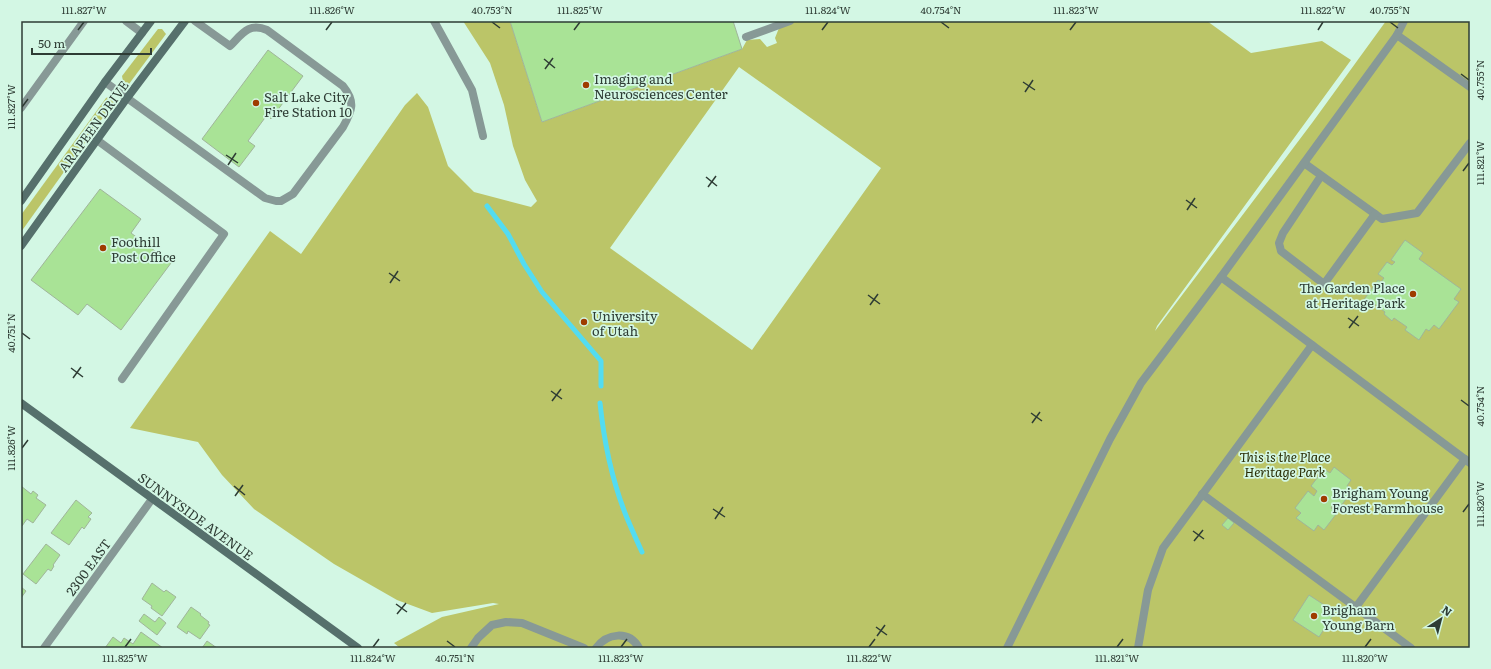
<svg xmlns="http://www.w3.org/2000/svg" width="1491" height="669" font-family="Literata,serif">
  <style>
    .green { fill: #bbc568; fill-rule: evenodd }
    .lines { fill: none; stroke-linecap: round; stroke-linejoin: round }
    .stream { stroke: #53dcf1; stroke-width: 5 }
    .building { fill: #a9e396; stroke: #a0b59a }
    .lane { stroke: #879996; stroke-width: 8 }
    .street { stroke: #879996; stroke-width: 8 }
    .secondary { stroke: #56706c; stroke-width: 8 }
    .ticks { fill: none; stroke: #2e3c34; stroke-width: 1.5 }
    .poi-dot { fill: #9f3c00; stroke: #d3f7e4; stroke-width: 1.5 }
    .labels { text-anchor: middle; dominant-baseline: central; stroke-width: 3.5; stroke-linejoin: round; paint-order: stroke }
    .poi-label { font-size: 13px; fill: #2e3c34; stroke: #d3f7e4; text-anchor: start }
    .street-label { font-size: 13px; fill: #2e3c34; stroke: #d3f7e4 }
    .park-label { font-size: 13px; font-style: italic; fill: #292c03; stroke: #d3f7e4 }
    .neatline { fill: none; stroke: #2e3c34; stroke-width: 1.5 }
    .ticks-label { font-size: 10px; text-anchor: middle; fill: #2e3c34 }
  </style>
  <rect width="100%" height="100%" fill="#d3f7e4"/>
  <g class="green">
    <path d="M 463,21 L 510,21 L 542,122 L 742,49 L 747,40 L 760,39 L 767,47 L 777,43 L 775,38 L 779,28 L 796,21 L 1207,21 L 1251,53 L 1322,41 L 1351,60 L 1157,326 L 1155,331 L 1312,123 L 1386,21 L 1470,21 L 1470,648 L 400,648 L 394,643 L 442,617 L 499,604 L 493,603 L 432,613 L 397,600 L 334,564 L 254,509 L 222,475 L 198,442 L 130,428 L 270,231 L 301,254 L 405,105 L 417,93 L 428,107 L 448,166 L 474,192 L 531,207 L 537,201 L 525,180 L 513,146 L 504,105 L 490,63 ZM 739,67 L 881,168 L 752,350 L 610,248 Z"/>
    <polygon points="158,29 162,29 166,34 129,84 123,81 122,76"/>
    <polygon points="110,96 113,96 114,102 21,232 21,215 106,98"/>
  </g>
  <g class="lines">
    <g class="stream">
      <polyline points="487,206 508,234 524,264 542,292 601,361 601,386"/>
      <path d="M 600,403 C 604,442 612,481 627,518 C 632,530 637,541 642,552"/>
    </g>
  </g>
  <g class="building">
    <polygon points="510,21 733,21 742,49 542,122"/>
    <polygon points="268,50 303,76 271,119 267,115 248,141 255,146 239,167 202,139"/>
    <polygon points="100,189 141,219 131,233 171,263 121,330 87,304 78,315 31,280"/>
    <polygon points="1405,240 1423,253 1419,259 1461,289 1454,299 1459,302 1439,329 1434,325 1429,331 1426,329 1419,340 1405,330 1407,327 1394,318 1392,321 1384,314 1385,312 1373,303 1371,306 1363,301 1378,280 1381,282 1384,278 1378,274 1387,262 1392,265 1395,262 1391,260"/>
    <polygon points="1334,467 1351,480 1347,486 1353,490 1340,507 1334,503 1331,508 1337,513 1324,530 1318,525 1314,531 1296,518 1301,513 1295,508 1308,491 1314,496 1317,491 1311,486 1324,469 1330,473"/>
    <polygon points="21,486 31,494 33,491 38,495 36,498 46,505 33,523 27,519 22,526"/>
    <polygon points="76,500 92,513 88,517 91,519 84,529 82,527 69,545 51,533"/>
    <polygon points="1228,518 1234,523 1228,530 1222,525"/>
    <polygon points="46,544 60,555 53,565 54,566 51,571 48,569 36,584 23,574"/>
    <polygon points="152,583 164,592 166,590 176,597 162,616 151,608 152,606 142,599"/>
    <polygon points="21,587 26,591 21,598"/>
    <polygon points="1309,595 1335,612 1319,637 1293,620"/>
    <polygon points="191,607 201,614 200,615 209,622 208,624 210,625 200,639 188,631 187,634 177,627"/>
    <polygon points="144,614 155,622 159,617 166,623 157,635 139,621"/>
    <polygon points="141,632 163,648 105,648 113,637 121,643 124,638 133,644"/>
    <polygon points="207,641 217,648 202,648"/>
  </g>
  <g class="lines">
    <g class="lane">
      <polyline points="126,21 142,33"/>
      <polyline points="434,21 472,90 483,136"/>
      <polyline points="1397,35 1470,87"/>
      <polyline points="746,37 790,21"/>
      <path d="M 105,82 L 265,198 L 276,201 L 281,201 L 293,194 L 343,127 C 352,111 356,102 343,86 L 267,30 C 249,22 242,34 230,46 L 195,21"/>
      <polyline points="21,108 84,21"/>
      <polyline points="97,140 224,234 122,379"/>
      <polyline points="1304,163 1382,219 1417,213 1470,143"/>
      <polyline points="1321,176 1283,233 1279,243 1281,251 1324,284 1375,214"/>
      <polyline points="1221,277 1470,463"/>
      <polyline points="1202,494 1411,648"/>
      <polyline points="1356,607 1465,459"/>
      <polyline points="471,648 478,638 492,625 506,622 522,623 584,648"/>
      <path d="M 596,648 C 607,633 629,630 639,648"/>
      <polyline points="1007,648 1110,439 1141,383 1221,277 1397,35 1404,21"/>
      <polyline points="1138,648 1148,590 1163,548 1312,345"/>
    </g>
    <polyline class="street" points="44,648 152,499"/>
    <g class="secondary">
      <polyline points="21,201 105,82 151,21"/>
      <polyline points="21,246 127,98 185,21"/>
      <polyline points="21,403 358,648"/>
    </g>
  </g>
  <path class="ticks" d="M 492,22 L 500,28M 941,22 L 949,28M 1390,22 L 1398,28M 78,30 L 84,22M 326,30 L 332,22M 574,30 L 580,22M 822,30 L 828,22M 1070,30 L 1076,22M 1318,30 L 1323,22M 544,59 L 555,68M 545,69 L 553,58M 1461,74 L 1469,80M 1023,82 L 1035,90M 1025,92 L 1033,80M 22,107 L 28,99M 226,155 L 238,163M 228,165 L 236,153M 1463,171 L 1469,163M 706,177 L 717,186M 708,187 L 716,176M 1186,200 L 1197,208M 1187,210 L 1195,198M 389,273 L 400,281M 390,283 L 398,271M 868,295 L 880,304M 870,305 L 878,294M 1348,318 L 1359,326M 1349,328 L 1358,316M 22,333 L 30,339M 71,368 L 83,377M 73,378 L 81,367M 551,391 L 562,399M 1461,400 L 1469,406M 552,401 L 561,389M 1031,413 L 1042,421M 1032,423 L 1040,412M 22,448 L 28,440M 234,486 L 245,495M 235,496 L 243,485M 713,509 L 725,517M 1463,512 L 1469,504M 715,519 L 723,507M 1193,531 L 1204,539M 1194,541 L 1203,530M 396,604 L 407,612M 397,614 L 406,603M 876,627 L 887,635M 877,636 L 885,625M 447,641 L 455,647M 125,647 L 131,639M 373,647 L 379,639M 621,647 L 627,639M 869,647 L 875,639M 1117,647 L 1123,639M 1365,647 L 1371,639"/>
  <g class="poi-dot">
    <circle cx="586" cy="85" r="4"/>
    <circle cx="256" cy="103" r="4"/>
    <circle cx="103" cy="248" r="4"/>
    <circle cx="1413" cy="294" r="4"/>
    <circle cx="584" cy="322" r="4"/>
    <circle cx="1324" cy="499" r="4"/>
    <circle cx="1314" cy="616" r="4"/>
  </g>
  <g class="labels">
    <g class="poi-label">
      <text x="594" y="78">Imaging and<tspan x="594" dy="15">Neurosciences Center</tspan></text>
      <text x="264" y="96">Salt Lake City<tspan x="264" dy="15">Fire Station 10</tspan></text>
      <text x="111" y="241">Foothill<tspan x="111" dy="15">Post Office</tspan></text>
      <text x="1405" y="287" text-anchor="end">The Garden Place<tspan x="1405" dy="15">at Heritage Park</tspan></text>
      <text x="592" y="315">University<tspan x="592" dy="15">of Utah</tspan></text>
      <text x="1332" y="492">Brigham Young<tspan x="1332" dy="15">Forest Farmhouse</tspan></text>
      <text x="1322" y="609">Brigham<tspan x="1322" dy="15">Young Barn</tspan></text>
    </g>
    <g class="street-label">
      <text transform="translate(93 126) rotate(-54)">ARAPEEN DRIVE</text>
      <text transform="translate(196 516) rotate(36)">SUNNYSIDE AVENUE</text>
      <text transform="translate(88 567) rotate(-54)">2300 EAST</text>
    </g>
    <g class="park-label">
      <text x="1285" y="456">This is the Place<tspan x="1285" dy="15">Heritage Park</tspan></text>
    </g>
  </g>
  <rect width="1491" height="669" fill="none" stroke="#d3f7e4" stroke-width="44"/>
  <g transform="translate(1441 619) rotate(36)" stroke="#d3f7e4" stroke-width="3" paint-order="stroke">
  <path d="M0-3L7 15L0 10L-7 15Z" fill="#2e3c34"/>
  <text y="-6" font-size="11" font-weight="bold" text-anchor="middle" fill="#2e3c34">N</text>
  </g>
  <path d="M32 48v6h119v-6" fill="none" stroke="#2e3c34" stroke-width="2"/>
  <text x="38" y="48" font-size="12" fill="#2e3c34" stroke="#d3f7e4" stroke-width="3" paint-order="stroke">50 m</text>
  <rect x="22" y="22" width="1447" height="625" class="neatline"/>
  <g class="ticks-label">
    <text x="84" y="14">111.827°W</text>
    <text x="332" y="14">111.826°W</text>
    <text x="492" y="14">40.753°N</text>
    <text x="580" y="14">111.825°W</text>
    <text x="828" y="14">111.824°W</text>
    <text x="941" y="14">40.754°N</text>
    <text x="1076" y="14">111.823°W</text>
    <text x="1323" y="14">111.822°W</text>
    <text x="1390" y="14">40.755°N</text>
    <text transform="translate(1480 80) rotate(-90)" y="4">40.755°N</text>
    <text transform="translate(11 107) rotate(-90)" y="4">111.827°W</text>
    <text transform="translate(1480 163) rotate(-90)" y="4">111.821°W</text>
    <text transform="translate(11 333) rotate(-90)" y="4">40.751°N</text>
    <text transform="translate(1480 406) rotate(-90)" y="4">40.754°N</text>
    <text transform="translate(11 448) rotate(-90)" y="4">111.826°W</text>
    <text transform="translate(1480 504) rotate(-90)" y="4">111.820°W</text>
    <text x="125" y="662">111.825°W</text>
    <text x="373" y="662">111.824°W</text>
    <text x="455" y="662">40.751°N</text>
    <text x="621" y="662">111.823°W</text>
    <text x="869" y="662">111.822°W</text>
    <text x="1117" y="662">111.821°W</text>
    <text x="1365" y="662">111.820°W</text>
  </g>
</svg>
